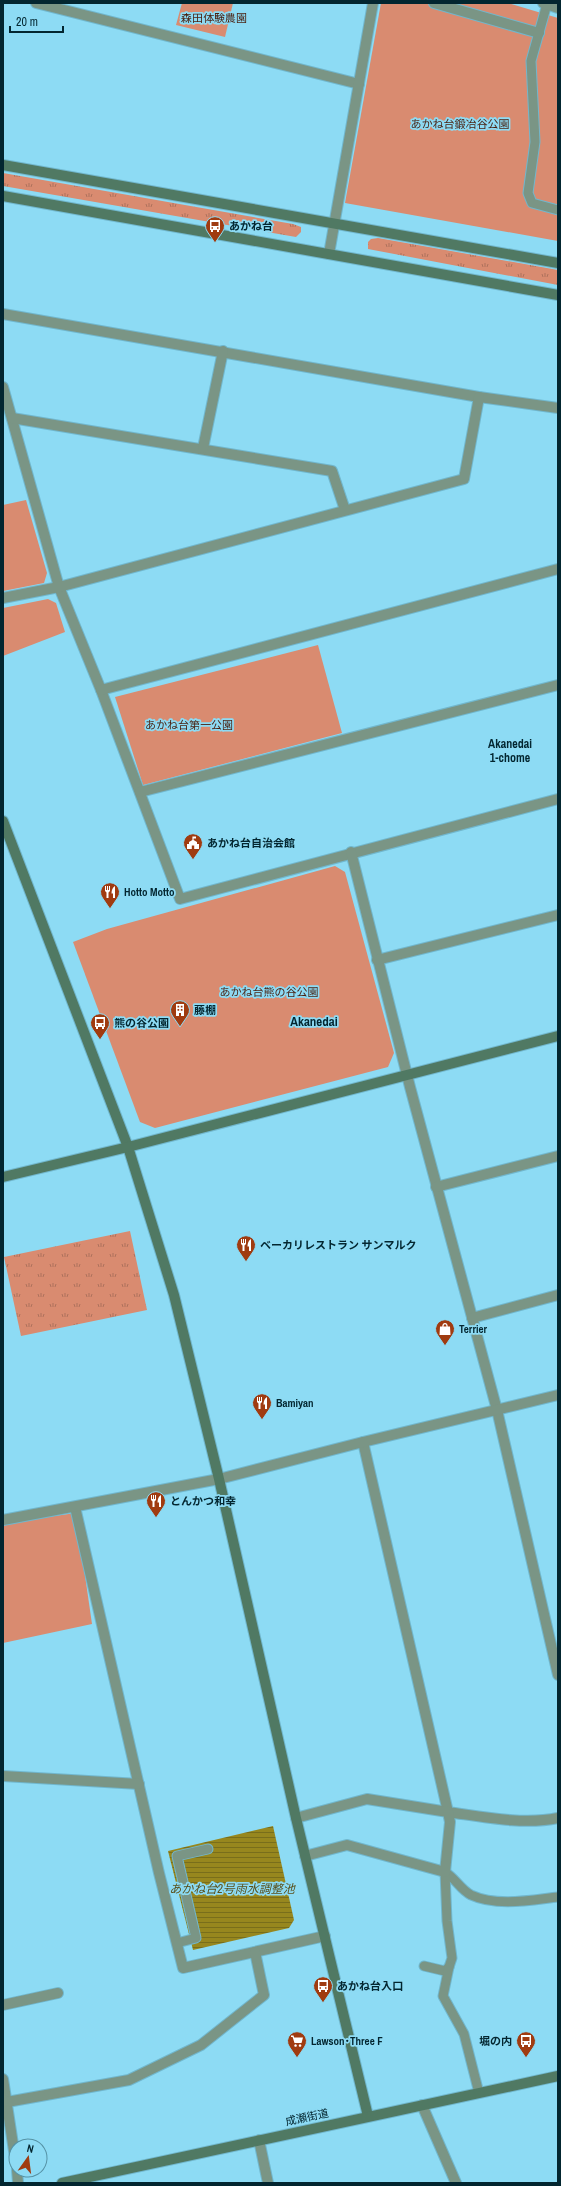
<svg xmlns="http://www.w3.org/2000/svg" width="561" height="2186" font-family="'Archivo Narrow','Noto Sans JP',sans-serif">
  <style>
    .grass { fill: url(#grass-tufts) }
    .green { fill: #d98b70 }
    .water { fill: url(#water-rules) }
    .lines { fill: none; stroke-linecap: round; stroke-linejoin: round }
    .lane-casing { stroke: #71b7cd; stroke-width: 11 }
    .street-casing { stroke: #71b7cd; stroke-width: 12 }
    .secondary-casing { stroke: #71b7cd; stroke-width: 12 }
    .lane { stroke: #7a9585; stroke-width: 9 }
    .street { stroke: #7a9585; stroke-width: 10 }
    .secondary { stroke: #507963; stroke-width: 10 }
    .labels { text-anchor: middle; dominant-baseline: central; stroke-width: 3.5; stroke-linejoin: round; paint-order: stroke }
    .park-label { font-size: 11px; fill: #491e0e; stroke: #8ddbf4 }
    .poi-label { font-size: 11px; font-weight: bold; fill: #032630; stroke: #8ddbf4; text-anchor: start }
    .street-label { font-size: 11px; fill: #032630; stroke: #8ddbf4 }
    .neighbourhood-label { font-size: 12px; font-weight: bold; fill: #032630; stroke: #8ddbf4 }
    .water-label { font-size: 12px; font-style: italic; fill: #5a511d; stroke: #8ddbf4 }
    .quarter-label { font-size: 13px; font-weight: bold; fill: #032630; stroke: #8ddbf4 }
  </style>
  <defs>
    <pattern id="grass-tufts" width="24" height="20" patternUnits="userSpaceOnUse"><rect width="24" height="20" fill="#d98b70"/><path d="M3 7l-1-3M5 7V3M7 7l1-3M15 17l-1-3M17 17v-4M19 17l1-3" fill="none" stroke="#ae715c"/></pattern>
    <pattern id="water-rules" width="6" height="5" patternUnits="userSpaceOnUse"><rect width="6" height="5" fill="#97871e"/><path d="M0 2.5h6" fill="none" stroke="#796e1b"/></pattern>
  </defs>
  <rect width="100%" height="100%" fill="#8ddbf4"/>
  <g class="grass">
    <polygon points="3,173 293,224 301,227 301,232 296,237 3,186"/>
    <polygon points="378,238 558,270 558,285 368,249 368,242 371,239"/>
    <polygon points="130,1231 147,1310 21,1336 4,1257"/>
  </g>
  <g class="green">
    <polygon points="182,3 233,3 225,37 176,25"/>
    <polygon points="381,3 508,3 558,18 558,241 345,203"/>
    <polygon points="26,500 47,573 44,583 3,591 3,505"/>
    <polygon points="48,599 56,603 65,632 3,656 3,608"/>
    <polygon points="318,645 342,733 143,785 115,697"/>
    <polygon points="335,866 345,872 394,1053 388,1067 155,1128 140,1122 73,942 107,929"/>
    <polygon points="76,1513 92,1624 3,1643 3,1523"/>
  </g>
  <polygon class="water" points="273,1826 294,1920 289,1928 193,1950 168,1851"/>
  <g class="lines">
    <g class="lane-casing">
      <g id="lane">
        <polyline points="547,4 531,61 535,142 528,193 532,203 558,210"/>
        <path d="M 445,1872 C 455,1878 461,1890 471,1895 C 497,1907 531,1900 558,1897"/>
        <polyline points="177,1943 196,1938 177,1856 208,1849"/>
        <polyline points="424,1966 445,1971 449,1967 452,1958 447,1921 445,1872"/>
        <polyline points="449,1967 443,1996 464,2034 479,2093"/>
      </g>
    </g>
    <g class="street-casing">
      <g id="street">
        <polyline points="36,3 359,84"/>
        <polyline points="434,3 539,33"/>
        <polyline points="543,3 558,8"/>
        <polyline points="329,254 373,3"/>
        <polyline points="3,314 479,397 558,408"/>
        <polyline points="3,387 59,587 101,690 180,899 558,799"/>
        <polyline points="12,418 332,471 345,510"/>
        <polyline points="203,448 223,351"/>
        <polyline points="3,598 59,587 464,479 479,397"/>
        <polyline points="101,690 558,569"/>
        <polyline points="140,792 558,685"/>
        <polyline points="351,852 410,1087 497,1410 558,1675"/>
        <polyline points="377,960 558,915"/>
        <polyline points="436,1187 558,1156"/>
        <polyline points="472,1318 558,1295"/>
        <path d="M 363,1442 L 448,1812 C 484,1817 523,1825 558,1818"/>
        <polyline points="75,1507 159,1873 183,1968 325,1936"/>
        <polyline points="3,1520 219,1479 363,1442 558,1395"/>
        <polyline points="3,1776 139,1784"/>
        <polyline points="296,1818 367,1799 448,1812 450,1822 445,1872 347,1845 305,1856"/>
        <polyline points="3,2005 58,1993"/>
        <polyline points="3,2079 16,2164"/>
        <polyline points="7,2102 129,2080 201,2045 264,1995 255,1952"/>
        <polyline points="422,2105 456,2183"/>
        <polyline points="259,2140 268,2183"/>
        <polyline points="17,2170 18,2183"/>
      </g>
    </g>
    <g class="secondary-casing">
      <g id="secondary">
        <polyline points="3,165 558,263"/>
        <polyline points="3,196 558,295"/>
        <polyline points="3,821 128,1147 174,1295 219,1479 296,1818 368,2116"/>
        <polyline points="3,1177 128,1147 558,1036"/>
        <polyline points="62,2183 558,2076"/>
      </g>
    </g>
    <use href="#lane" class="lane"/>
    <use href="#street" class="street"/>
    <use href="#secondary" class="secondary"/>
  </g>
  <defs>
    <g id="bus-pin" transform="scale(1)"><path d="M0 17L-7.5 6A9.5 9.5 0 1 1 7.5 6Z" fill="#a03b10" stroke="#8ddbf4"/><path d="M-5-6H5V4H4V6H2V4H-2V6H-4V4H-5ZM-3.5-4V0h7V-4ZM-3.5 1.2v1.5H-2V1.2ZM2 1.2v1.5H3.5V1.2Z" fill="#fff"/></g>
    <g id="civic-pin" transform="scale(1)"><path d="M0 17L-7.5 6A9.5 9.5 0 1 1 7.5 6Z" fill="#a03b10" stroke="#8ddbf4"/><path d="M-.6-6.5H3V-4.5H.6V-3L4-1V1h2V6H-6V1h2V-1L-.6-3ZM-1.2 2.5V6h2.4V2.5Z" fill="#fff"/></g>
    <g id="restaurant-pin" transform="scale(1)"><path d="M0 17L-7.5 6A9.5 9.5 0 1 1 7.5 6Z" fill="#a03b10" stroke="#8ddbf4"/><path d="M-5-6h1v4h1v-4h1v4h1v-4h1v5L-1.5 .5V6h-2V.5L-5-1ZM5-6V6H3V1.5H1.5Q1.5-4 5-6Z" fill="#fff"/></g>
    <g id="building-pin" transform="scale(1)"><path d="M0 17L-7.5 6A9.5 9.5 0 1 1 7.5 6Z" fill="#a03b10" stroke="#8ddbf4"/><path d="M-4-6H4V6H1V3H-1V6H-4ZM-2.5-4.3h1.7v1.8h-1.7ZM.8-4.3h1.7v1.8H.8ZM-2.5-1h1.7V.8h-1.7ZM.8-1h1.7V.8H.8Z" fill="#fff"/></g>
    <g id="shop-pin" transform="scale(1)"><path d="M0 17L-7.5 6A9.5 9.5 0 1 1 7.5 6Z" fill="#a03b10" stroke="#8ddbf4"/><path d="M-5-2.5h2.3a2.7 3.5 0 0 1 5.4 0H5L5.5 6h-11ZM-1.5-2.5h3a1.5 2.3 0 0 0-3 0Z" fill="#fff"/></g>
    <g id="supermarket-pin" transform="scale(1)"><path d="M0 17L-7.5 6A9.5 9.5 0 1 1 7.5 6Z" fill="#a03b10" stroke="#8ddbf4"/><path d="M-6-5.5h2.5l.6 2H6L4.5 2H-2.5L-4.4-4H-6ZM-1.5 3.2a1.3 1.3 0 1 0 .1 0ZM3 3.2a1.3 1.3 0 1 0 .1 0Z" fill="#fff"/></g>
  </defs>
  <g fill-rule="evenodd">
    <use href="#bus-pin" x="215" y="226"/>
    <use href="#civic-pin" x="193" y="843"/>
    <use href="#restaurant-pin" x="110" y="892"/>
    <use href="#building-pin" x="180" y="1010"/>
    <use href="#bus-pin" x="100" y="1023"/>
    <use href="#restaurant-pin" x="246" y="1245"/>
    <use href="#shop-pin" x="445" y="1329"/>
    <use href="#restaurant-pin" x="262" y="1403"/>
    <use href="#restaurant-pin" x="156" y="1501"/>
    <use href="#bus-pin" x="323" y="1986"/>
    <use href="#supermarket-pin" x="297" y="2041"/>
    <use href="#bus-pin" x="526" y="2041"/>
  </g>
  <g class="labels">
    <g class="park-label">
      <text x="214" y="18">森田体験農園</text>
      <text x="460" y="124">あかね台鍛冶谷公園</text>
      <text x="189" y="725">あかね台第一公園</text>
      <text x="269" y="992">あかね台熊の谷公園</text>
    </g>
    <g class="poi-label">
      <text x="229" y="226">あかね台</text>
      <text x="207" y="843">あかね台自治会館</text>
      <text x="124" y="892">Hotto Motto</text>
      <text x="194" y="1010">藤棚</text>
      <text x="114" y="1023">熊の谷公園</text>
      <text x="260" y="1245">ベーカリレストラン サンマルク</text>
      <text x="459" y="1329">Terrier</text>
      <text x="276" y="1403">Bamiyan</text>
      <text x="170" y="1501">とんかつ和幸</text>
      <text x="337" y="1986">あかね台入口</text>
      <text x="311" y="2041">Lawson･Three F</text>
      <text x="512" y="2041" text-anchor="end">堀の内</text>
    </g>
    <g class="street-label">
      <text transform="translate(307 2117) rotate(-12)">成瀬街道</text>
    </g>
    <g class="neighbourhood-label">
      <text x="510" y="744">Akanedai<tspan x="510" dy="14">1-chome</tspan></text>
    </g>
    <g class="water-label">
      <text x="232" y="1889">あかね台2号雨水調整池</text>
    </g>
    <g class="quarter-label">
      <text x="314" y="1021">Akanedai</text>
    </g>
  </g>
  <rect width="561" height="2186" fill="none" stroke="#032630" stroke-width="8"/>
  <g transform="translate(28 2158) rotate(14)"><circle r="19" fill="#8ddbf4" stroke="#5693a6"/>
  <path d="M0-3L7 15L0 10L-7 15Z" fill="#a03b10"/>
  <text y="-6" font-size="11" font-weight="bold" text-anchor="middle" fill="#032630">N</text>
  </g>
  <path d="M10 26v6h53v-6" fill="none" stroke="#032630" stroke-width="2"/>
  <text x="16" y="26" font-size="12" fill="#032630" stroke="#8ddbf4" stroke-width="3" paint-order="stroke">20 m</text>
</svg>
